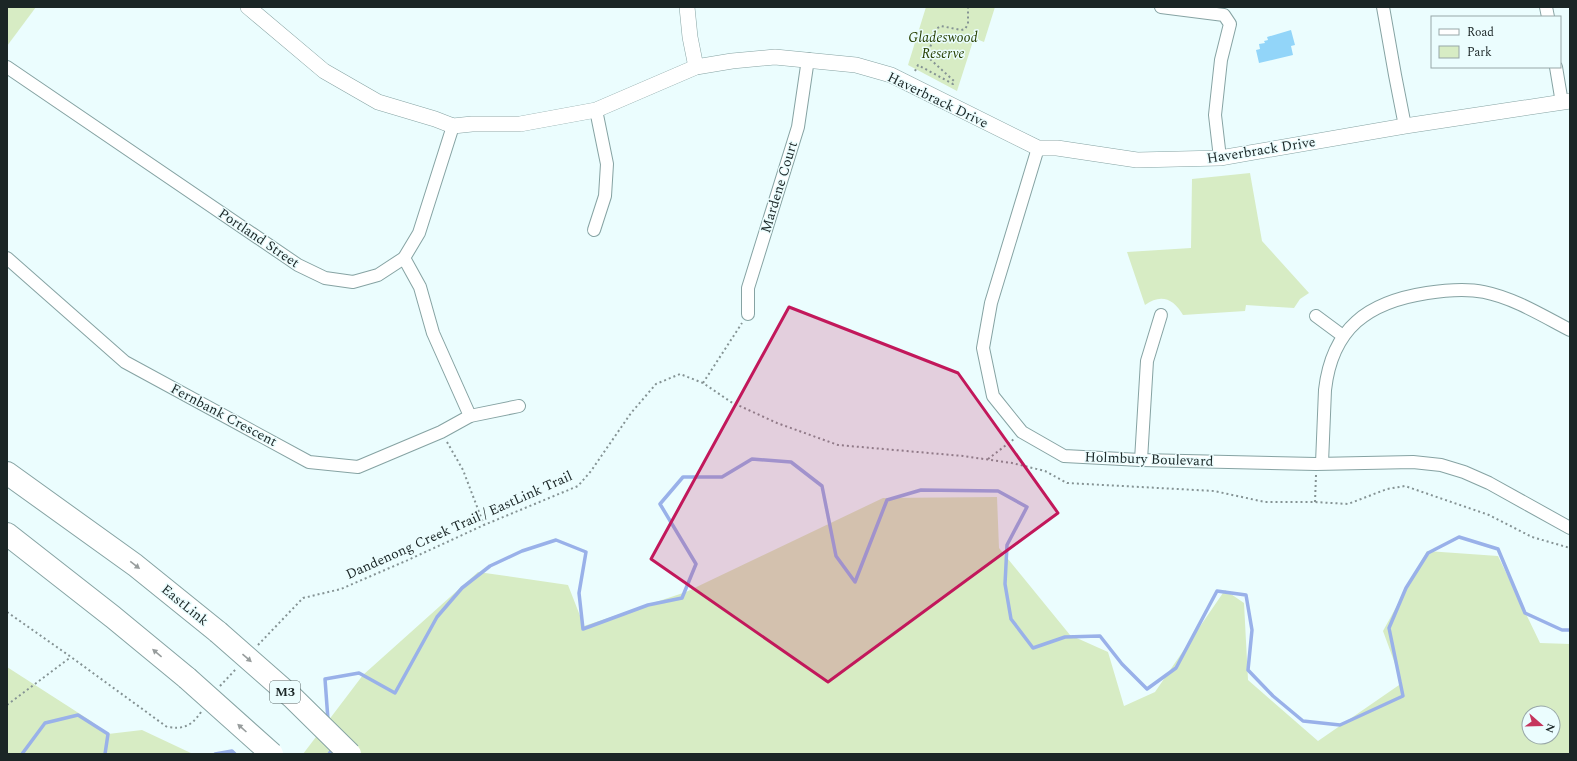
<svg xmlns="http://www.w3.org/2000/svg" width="1577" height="761" font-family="Spectral,serif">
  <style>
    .green { fill: #d7ecc4; fill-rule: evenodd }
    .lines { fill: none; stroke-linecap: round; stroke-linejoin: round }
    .stream { stroke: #99b1e9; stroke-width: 3.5 }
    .building { fill: #92d5f9 }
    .minor-casing { stroke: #86a3a3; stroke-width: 14 }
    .tertiary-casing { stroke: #86a3a3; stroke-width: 16 }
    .motorway-casing { stroke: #86a3a3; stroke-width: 24 }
    .path { stroke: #859394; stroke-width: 2; stroke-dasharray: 2 3; stroke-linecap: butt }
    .minor { stroke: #fff; stroke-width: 12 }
    .tertiary { stroke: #fff; stroke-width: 15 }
    .motorway { stroke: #fff; stroke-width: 22 }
    .motorway-bridge-casing { stroke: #86a3a3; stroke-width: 24; stroke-linecap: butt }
    .motorway-bridge { stroke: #fff; stroke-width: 22 }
    .oneway { fill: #989d9d }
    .marked { fill: #c2185b; fill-opacity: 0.2; stroke: #c2185b; stroke-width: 3; stroke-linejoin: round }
    .labels { text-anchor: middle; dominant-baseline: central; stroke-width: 3; stroke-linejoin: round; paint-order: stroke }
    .shield { fill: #ebfdfe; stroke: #596667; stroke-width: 1 }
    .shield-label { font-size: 13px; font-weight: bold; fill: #1b2626 }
    .park-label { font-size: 14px; font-style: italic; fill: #263f00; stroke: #ebfdfe }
    .street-label { font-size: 14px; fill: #1b2626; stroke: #ebfdfe }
  </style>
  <rect width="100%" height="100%" fill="#ebfdfe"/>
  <g class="green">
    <polygon points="7,7 36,7 7,46"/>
    <polygon points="926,7 995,7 984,42 974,38 957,91 908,65"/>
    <path d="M 1250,173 L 1262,241 L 1309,293 L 1300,299 L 1294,308 L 1246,305 L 1245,311 L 1183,315 C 1174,299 1161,293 1145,305 L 1127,252 L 1191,248 L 1192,179 Z"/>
    <path d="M 997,497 L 999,548 L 1070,635 L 1108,652 L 1124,706 L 1155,692 L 1225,590 L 1244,603 L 1248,680 L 1318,741 L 1402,683 L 1383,631 L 1427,551 L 1498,556 L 1540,643 L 1570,644 L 1570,754 L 303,754 L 363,675 L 478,572 L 568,585 L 584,626 L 686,592 L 883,498 ZM 1529,713 L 1553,713 L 1553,737 L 1529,737 Z"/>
    <polygon points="7,667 91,721 108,734 142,730 193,754 7,754"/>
  </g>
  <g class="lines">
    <g class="stream">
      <polyline points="328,720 325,679 359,673 395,693 437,617 462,588 490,566 522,551 556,540 586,552 579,593 583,629 648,605 682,598 696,564 660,504 683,477 722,477 752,459 791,462 822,486 836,556 855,582 887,500 921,490 998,491 1027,507 1007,545 1005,584 1011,619 1033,648 1065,637 1100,636 1122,664 1147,689 1176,668 1217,591 1246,595 1252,630 1248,670 1273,696 1303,721 1340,725 1403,696 1389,628 1406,588 1428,553 1459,537 1498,549 1525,613 1562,630 1570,630"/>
      <polyline points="22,754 45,723 78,715 108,734 105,754"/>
      <polyline points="215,754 232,751 235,754"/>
      <polyline points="329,754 331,751 331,746"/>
    </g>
  </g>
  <polygon class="building" points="1291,30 1295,45 1291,46 1293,55 1259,63 1256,50 1260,49 1259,44 1265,43 1264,41 1268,40 1267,37"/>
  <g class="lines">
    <g class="minor-casing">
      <g id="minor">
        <polyline points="1161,7 1224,15 1230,24 1221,60 1215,115 1220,158"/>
        <polyline points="1383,7 1395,75 1405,126"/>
        <polyline points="1546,7 1548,17"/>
        <polyline points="7,67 298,265 325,278 353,282 378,275 404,258 419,233 453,126"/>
        <polyline points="1556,67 1562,103"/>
        <polyline points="1038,148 991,303 983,348 993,396 1022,432 1064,456 1141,460 1316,464 1413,462 1441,465 1464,472 1489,483 1570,528"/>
        <polyline points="594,230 605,196 607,164 596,110"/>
        <polyline points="7,258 125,362 309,462 358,467 441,432 470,416 519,406"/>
        <polyline points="404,258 420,287 433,333 470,416"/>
        <polyline points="748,314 748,288 798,127 808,59"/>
        <polyline points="1316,316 1343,336"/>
        <polyline points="1141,460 1147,361 1161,315"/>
        <path d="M 1322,463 L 1325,390 C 1332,328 1368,302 1427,293 C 1446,290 1465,288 1484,292 C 1514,298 1543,316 1570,330"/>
      </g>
    </g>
    <g class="tertiary-casing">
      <g id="tertiary">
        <polyline points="248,7 324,71 378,102 435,119 453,126 472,124 520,124 596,110 696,67 732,61 775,57 856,65 891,75 1038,148 1057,148 1137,160 1220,158 1405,126 1570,101"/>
        <polyline points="687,7 690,37 696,67"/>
      </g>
    </g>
    <g class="motorway-casing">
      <g id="motorway">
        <polyline points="7,473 135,565 218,632"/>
        <polyline points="7,534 113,617 187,678"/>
      </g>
    </g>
    <g class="path">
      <polyline points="915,71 918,65 953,84 954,81 930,59 929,51 936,29 941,26 961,30 965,29 968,24 968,7"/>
      <polyline points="703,383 742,323"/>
      <polyline points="447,442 463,470 484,525"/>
      <polyline points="988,459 1014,439"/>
      <polyline points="1315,502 1316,475"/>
      <path d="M 7,612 L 71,657 L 167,727 C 183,729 191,727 201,712"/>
      <polyline points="258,645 303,598 341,589 408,560 484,525 578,486 591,471 631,413 656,384 680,374 703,383 731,402 777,423 838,445 963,456 1012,463 1045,471 1067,483 1214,491 1265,502 1315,502 1348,504 1387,489 1405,486 1489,515 1532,537 1570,548"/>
      <polyline points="220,686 236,669"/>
      <polyline points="7,705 71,657"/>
    </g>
    <use href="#minor" class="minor"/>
    <use href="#tertiary" class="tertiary"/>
    <use href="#motorway" class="motorway"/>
    <g class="motorway-bridge-casing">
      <g id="motorway-bridge">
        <polyline points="218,632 292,697 350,754"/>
        <polyline points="187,678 272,754"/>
      </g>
    </g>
    <use href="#motorway-bridge" class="motorway-bridge"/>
  </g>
  <defs><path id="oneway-solid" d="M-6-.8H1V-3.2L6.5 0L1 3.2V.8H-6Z"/></defs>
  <g class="oneway">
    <use href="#oneway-solid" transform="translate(135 565) rotate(38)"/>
    <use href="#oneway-solid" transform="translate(157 653) rotate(-140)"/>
    <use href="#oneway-solid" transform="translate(247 658) rotate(41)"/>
    <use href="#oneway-solid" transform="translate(242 728) rotate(-138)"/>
  </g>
  <path class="marked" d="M 789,307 L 958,373 L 1058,513 L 828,682 L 651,559 Z"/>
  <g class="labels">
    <rect class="shield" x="270" y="681" width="30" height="22" rx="3"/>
    <g class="shield-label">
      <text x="285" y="692">M3</text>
    </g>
    <g class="park-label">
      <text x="943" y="37">Gladeswood<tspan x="943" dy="16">Reserve</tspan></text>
    </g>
    <g class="street-label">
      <text transform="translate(938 100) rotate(26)">Haverbrack Drive</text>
      <text transform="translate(1261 150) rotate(-9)">Haverbrack Drive</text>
      <text transform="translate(779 187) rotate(-73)">Mardene Court</text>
      <text transform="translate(259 238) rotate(34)">Portland Street</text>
      <text transform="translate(224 415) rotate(28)">Fernbank Crescent</text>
      <text transform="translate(1149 459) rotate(2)">Holmbury Boulevard</text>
      <text transform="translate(459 525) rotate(-24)">Dandenong Creek Trail / EastLink Trail</text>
      <text transform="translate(185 605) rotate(39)">EastLink</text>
    </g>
  </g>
  <rect width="1577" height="761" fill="none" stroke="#1b2626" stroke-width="16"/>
  <rect x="1431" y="16" width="130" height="52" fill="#ebfdfe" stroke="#98a7a8"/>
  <rect x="1439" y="29" width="20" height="6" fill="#ffffff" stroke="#98a7a8"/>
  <text x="1467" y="36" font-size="12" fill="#1b2626">Road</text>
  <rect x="1439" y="46" width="20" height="12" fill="#d7ecc4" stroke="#98a7a8"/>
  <text x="1467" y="56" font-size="12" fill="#1b2626">Park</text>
  <g transform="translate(1541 725) rotate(110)"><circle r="19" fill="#ebfdfe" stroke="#98a7a8"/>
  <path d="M0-3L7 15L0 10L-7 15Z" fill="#c5365d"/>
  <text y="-6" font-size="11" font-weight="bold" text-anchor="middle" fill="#1b2626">N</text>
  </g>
</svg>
